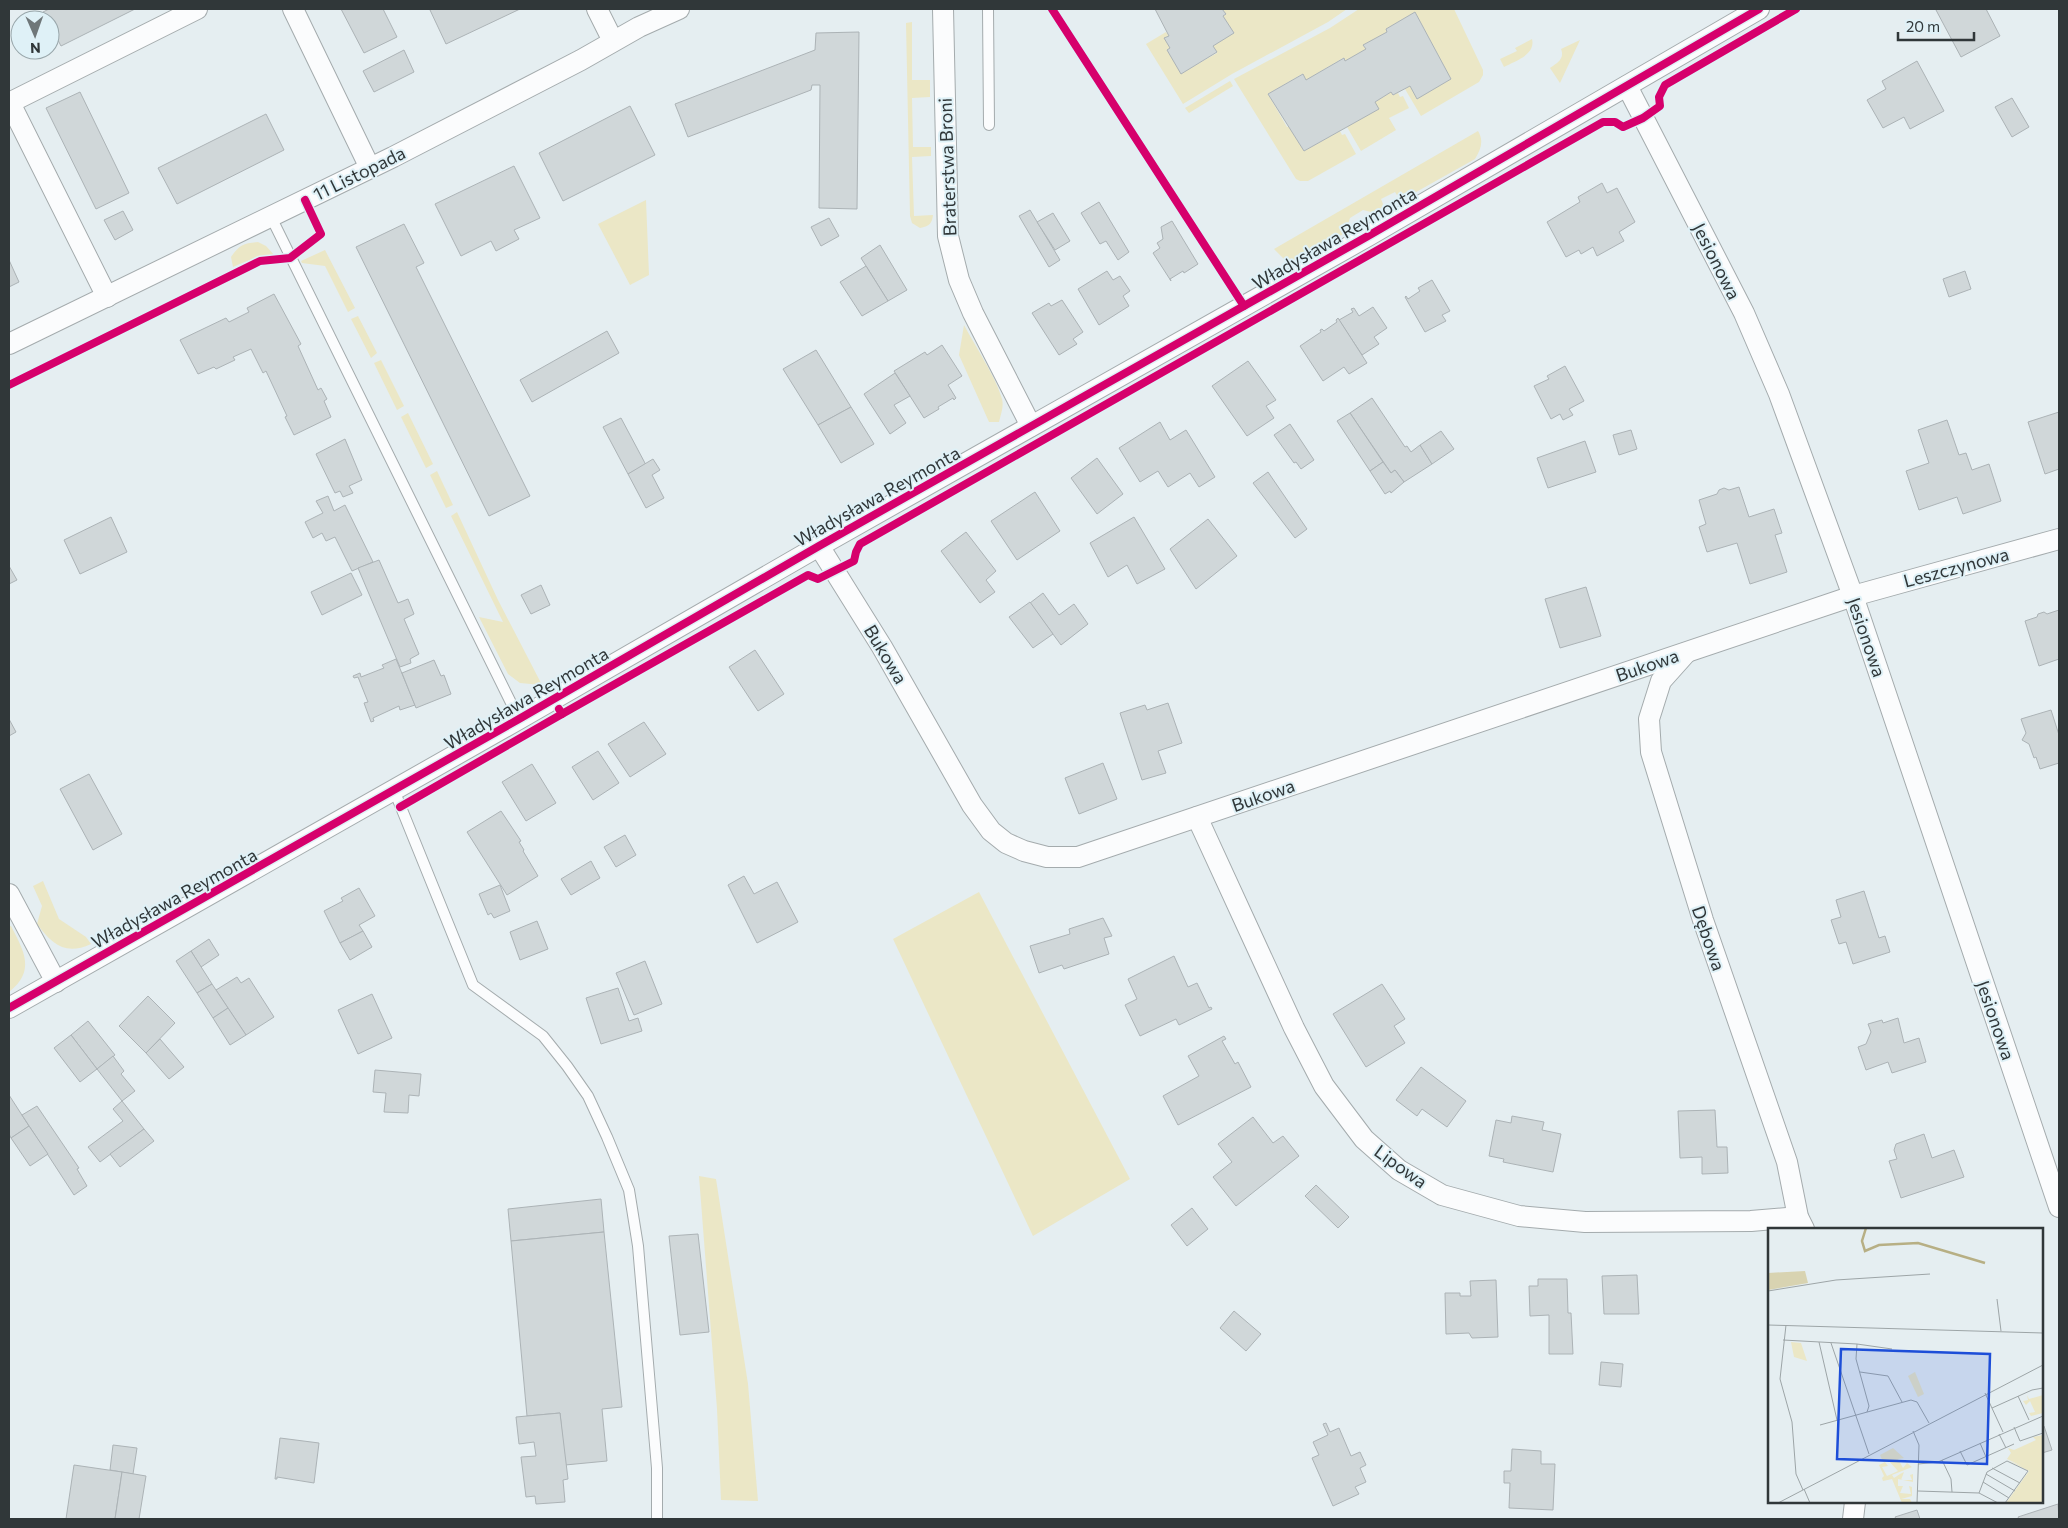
<svg xmlns="http://www.w3.org/2000/svg" width="2068" height="1528" font-family="Commissioner,sans-serif">
  <style>
    .green { fill: #ebe7c6 }
    .building { fill: #d0d7d9; stroke: #acb3b6 }
    .lines { fill: none; stroke-linecap: round; stroke-linejoin: round }
    .lane-casing { stroke: #a4abad; stroke-width: 12 }
    .street-casing { stroke: #a4abad; stroke-width: 22 }
    .lane { stroke: #fbfcfd; stroke-width: 10 }
    .street { stroke: #fbfcfd; stroke-width: 20 }
    .cycleway-casing { stroke: #dff1f7; stroke-width: 11 }
    .cycleway { stroke: #d6006c; stroke-width: 8 }
    .labels { text-anchor: middle; dominant-baseline: central; stroke-width: 4; stroke-linejoin: round; paint-order: stroke }
    .street-label { font-size: 18px; fill: #303739; stroke: #dff1f7 }
    .inset-river { fill: none; stroke: #b7af84; stroke-width: 2.5 }
    .inset-road { fill: none; stroke: #9da5a7; stroke-width: 1 }
    .view { fill: #1d4ed8; fill-opacity: 0.15; stroke: #1d4ed8; stroke-width: 2.5 }
    .inset-edge { fill: none; stroke: #303739; stroke-width: 2.5 }
  </style>
  <rect width="100%" height="100%" fill="#e5eef1"/>
  <g class="green">
    <polygon points="1222,9 1347,9 1328,22 1232,74 1183,104 1146,44 1166,32 1169,36 1164,38 1170,48 1167,50 1182,73 1217,53 1213,46 1234,33 1223,16 1226,14"/>
    <polygon points="1359,9 1454,9 1483,70 1483,75 1479,82 1421,116 1405,89 1410,86 1417,99 1451,79 1415,12 1386,29 1387,32 1364,45 1366,49 1345,61 1343,58 1306,80 1302,74 1268,94 1287,127 1289,126 1304,151 1340,131 1342,135 1345,134 1356,154 1308,181 1300,181 1296,179 1234,79 1330,28"/>
    <path d="M 912,22 L 912,80 L 930,80 L 930,97 L 912,98 L 913,147 L 931,147 L 931,156 L 912,157 L 914,216 L 933,215 C 932,224 929,226 920,228 L 912,223 L 910,216 L 906,23 Z"/>
    <path d="M 1532,39 C 1536,55 1515,61 1504,67 L 1500,59 L 1517,51 L 1515,48 Z"/>
    <path d="M 1580,40 L 1560,83 L 1550,68 C 1557,63 1565,59 1561,49 Z"/>
    <polygon points="1230,81 1233,86 1189,113 1185,108"/>
    <polygon points="1391,92 1393,95 1398,93 1400,97 1403,96 1409,108 1389,118 1396,130 1361,151 1347,127 1375,102"/>
    <path d="M 1478,131 C 1484,141 1481,149 1475,159 L 1409,196 L 1397,195 L 1395,192 L 1381,199 L 1383,204 L 1379,214 L 1363,210 L 1350,218 L 1345,233 L 1297,261 L 1285,260 L 1274,249 Z"/>
    <polygon points="646,200 649,275 630,285 598,224"/>
    <path d="M 258,242 L 266,246 L 276,257 C 259,256 248,260 233,267 L 231,257 C 239,245 244,243 258,242 Z"/>
    <polygon points="325,250 355,308 348,312 325,266 302,263 301,261"/>
    <polygon points="358,316 377,353 371,358 351,319"/>
    <path d="M 964,325 C 975,346 996,377 1002,399 C 1004,406 1001,414 999,422 L 989,422 L 959,355 Z"/>
    <polygon points="381,360 404,406 397,410 374,363"/>
    <polygon points="408,413 433,464 426,468 401,417"/>
    <polygon points="437,471 453,505 446,508 430,475"/>
    <polygon points="457,512 498,600 542,685 520,683 508,674 479,617 503,622 451,516"/>
    <path d="M 43,881 L 59,919 L 86,937 L 91,944 C 65,956 52,944 37,924 L 42,906 L 33,886 Z"/>
    <polygon points="979,892 1130,1179 1033,1236 893,939"/>
    <path d="M 9,926 L 11,926 C 24,951 36,971 9,992 Z"/>
    <polygon points="699,1176 716,1179 748,1384 758,1501 721,1500 717,1409"/>
  </g>
  <g class="building">
    <polygon points="49,9 135,9 61,46 50,25 50,20 47,20 43,12"/>
    <polygon points="341,9 383,9 397,37 364,53"/>
    <polygon points="432,9 520,9 446,44 430,10"/>
    <polygon points="1155,9 1222,9 1226,14 1223,16 1234,33 1213,46 1217,52 1181,74 1167,50 1170,48 1164,38 1169,36"/>
    <polygon points="1939,9 1986,9 2000,36 1961,57 1936,10"/>
    <polygon points="1415,12 1451,79 1417,99 1410,86 1393,95 1391,92 1375,102 1379,109 1304,151 1268,94 1303,74 1306,80 1344,58 1345,61 1366,49 1363,45 1387,32 1386,29"/>
    <polygon points="859,32 857,209 819,208 820,85 812,85 811,90 688,137 675,104 815,50 816,33"/>
    <polygon points="404,50 414,72 374,92 363,71"/>
    <polygon points="1917,61 1944,111 1910,129 1904,117 1883,128 1867,100 1886,89 1882,81"/>
    <polygon points="80,92 129,193 96,209 46,108"/>
    <polygon points="2012,98 2029,127 2012,137 1995,107"/>
    <polygon points="630,106 655,155 563,201 539,153"/>
    <polygon points="266,114 284,150 177,204 158,168"/>
    <polygon points="514,166 540,218 514,230 519,239 496,251 491,241 461,256 435,204"/>
    <polygon points="1602,183 1607,193 1617,188 1635,222 1619,232 1624,241 1597,256 1593,247 1581,254 1579,250 1566,257 1547,222 1580,202 1578,197"/>
    <polygon points="1099,202 1129,252 1118,260 1106,241 1100,244 1081,213"/>
    <polygon points="1030,210 1060,260 1049,267 1019,216"/>
    <polygon points="123,211 133,230 115,240 104,220"/>
    <polygon points="1053,213 1070,241 1055,250 1037,222"/>
    <polygon points="829,218 839,236 821,246 811,227"/>
    <polygon points="1172,221 1198,264 1184,273 1183,271 1170,279 1171,281 1153,253 1160,248 1157,243 1163,239 1161,227"/>
    <polygon points="404,224 424,263 416,267 530,496 489,516 356,247"/>
    <polygon points="880,245 907,290 888,301 861,258"/>
    <polygon points="9,260 19,282 9,287"/>
    <polygon points="866,266 888,301 862,316 840,282"/>
    <polygon points="1107,271 1113,280 1120,276 1130,291 1123,296 1129,306 1099,325 1078,289"/>
    <polygon points="1965,271 1971,289 1949,297 1943,279"/>
    <polygon points="1432,280 1450,311 1442,315 1446,321 1425,332 1405,297 1406,296 1408,299 1420,291 1418,288"/>
    <polygon points="274,294 301,344 298,346 318,390 321,388 327,399 324,401 331,417 294,435 285,417 287,416 266,371 263,373 251,349 233,357 235,360 216,369 214,367 198,374 180,340 226,318 229,322 249,312 247,308"/>
    <polygon points="1062,300 1083,332 1073,339 1077,344 1059,355 1032,313 1049,303 1051,306"/>
    <polygon points="1373,307 1387,328 1374,337 1379,344 1362,355 1339,320 1353,312 1351,309 1354,308 1359,316"/>
    <polygon points="1338,318 1367,363 1349,374 1344,367 1323,381 1300,346 1321,332 1320,330 1322,329 1324,331 1337,322 1336,320"/>
    <polygon points="607,331 619,353 532,402 520,380"/>
    <polygon points="942,345 962,376 948,385 956,398 954,400 953,398 938,407 939,409 924,418 894,371 925,352 927,355"/>
    <polygon points="816,350 851,407 818,425 783,369"/>
    <polygon points="1248,361 1276,400 1266,406 1274,418 1247,436 1212,386"/>
    <polygon points="1565,366 1584,401 1569,409 1573,415 1563,420 1560,414 1551,419 1534,386 1549,379 1547,376"/>
    <polygon points="895,373 910,396 894,405 906,423 890,434 864,394"/>
    <polygon points="1372,398 1405,447 1407,446 1411,452 1420,445 1432,464 1404,482 1395,470 1391,473 1350,413"/>
    <polygon points="851,407 874,444 841,463 818,425"/>
    <polygon points="2059,412 2059,469 2045,474 2028,422"/>
    <polygon points="1350,413 1383,462 1370,471 1337,421"/>
    <polygon points="621,418 646,465 628,474 603,427"/>
    <polygon points="1947,420 1959,455 1966,453 1972,470 1989,464 2001,501 1963,514 1957,497 1919,510 1906,471 1929,463 1918,430"/>
    <polygon points="1160,422 1170,440 1186,430 1215,477 1199,487 1190,473 1168,487 1158,471 1140,482 1119,448"/>
    <polygon points="1290,424 1314,460 1301,469 1296,462 1294,463 1274,435"/>
    <polygon points="1631,430 1637,449 1619,455 1613,435"/>
    <polygon points="1441,431 1454,449 1432,464 1420,445"/>
    <polygon points="345,439 362,480 349,486 353,493 343,497 340,491 335,493 316,454"/>
    <polygon points="1585,441 1596,472 1548,488 1537,458"/>
    <polygon points="1097,458 1123,494 1097,514 1071,478"/>
    <polygon points="653,459 660,470 652,475 664,498 646,508 628,474"/>
    <polygon points="1383,462 1391,473 1395,470 1404,482 1391,493 1390,491 1385,494 1370,471"/>
    <polygon points="1268,472 1307,529 1295,538 1253,483"/>
    <polygon points="1739,487 1749,517 1774,509 1782,533 1775,535 1787,572 1750,584 1737,543 1707,552 1699,527 1706,524 1699,500 1717,494 1719,490 1724,488 1729,490"/>
    <polygon points="1035,492 1060,531 1017,560 991,521"/>
    <polygon points="328,496 334,511 345,505 373,562 352,571 335,537 326,541 322,533 313,538 305,522 323,513 316,501"/>
    <polygon points="111,517 127,552 80,574 64,540"/>
    <polygon points="1134,517 1165,569 1137,584 1127,565 1108,577 1090,543"/>
    <polygon points="1208,519 1237,556 1196,589 1170,549"/>
    <polygon points="966,532 996,571 986,580 995,592 980,603 941,551"/>
    <polygon points="379,560 398,603 408,599 414,614 404,619 419,654 410,659 411,663 400,667 358,568"/>
    <polygon points="9,566 17,580 9,584"/>
    <polygon points="351,573 362,595 322,615 311,592"/>
    <polygon points="541,585 550,605 531,614 521,595"/>
    <polygon points="1586,587 1601,636 1560,648 1545,599"/>
    <polygon points="1043,593 1059,615 1074,604 1088,624 1061,645 1030,603"/>
    <polygon points="1030,602 1053,634 1033,648 1009,617"/>
    <polygon points="2059,610 2059,659 2039,666 2025,621 2037,617 2038,614 2044,612 2047,614"/>
    <polygon points="755,650 784,694 758,711 729,667"/>
    <polygon points="396,659 415,705 400,710 399,706 373,718 374,721 371,722 364,703 368,702 358,677 354,678 353,676 360,673 361,677 384,668 382,665"/>
    <polygon points="434,660 441,676 444,675 451,694 416,708 402,673"/>
    <polygon points="1168,703 1182,743 1158,751 1166,773 1142,780 1120,713 1145,705 1147,710"/>
    <polygon points="2051,710 2059,735 2059,763 2040,769 2036,757 2034,758 2029,744 2022,740 2026,733 2021,719"/>
    <polygon points="9,719 16,732 9,736"/>
    <polygon points="644,722 666,754 630,777 608,744"/>
    <polygon points="598,751 619,783 593,800 572,767"/>
    <polygon points="1103,763 1117,799 1079,814 1065,778"/>
    <polygon points="532,764 556,803 526,821 502,782"/>
    <polygon points="89,774 122,834 93,850 60,789"/>
    <polygon points="501,811 521,841 519,842 524,850 523,851 538,876 507,895 467,832"/>
    <polygon points="625,835 636,855 616,867 604,847"/>
    <polygon points="591,861 600,878 571,895 561,879"/>
    <polygon points="744,876 754,894 777,882 798,922 757,943 728,885"/>
    <polygon points="500,885 510,911 494,918 491,913 488,915 479,894"/>
    <polygon points="359,888 375,916 359,925 363,931 340,943 324,911 343,901 341,898"/>
    <polygon points="1864,891 1879,938 1885,936 1890,952 1853,964 1846,942 1839,944 1831,920 1841,917 1836,900"/>
    <polygon points="1103,918 1112,936 1104,938 1109,954 1064,969 1062,965 1039,973 1030,946 1070,934 1069,929"/>
    <polygon points="537,921 548,949 520,960 510,932"/>
    <polygon points="363,931 372,947 350,960 340,943"/>
    <polygon points="209,939 219,955 201,967 191,951"/>
    <polygon points="191,951 212,984 197,993 176,961"/>
    <polygon points="1174,956 1188,987 1197,983 1209,1008 1211,1007 1212,1009 1179,1025 1176,1019 1140,1036 1125,1005 1137,999 1128,979"/>
    <polygon points="645,961 662,1004 634,1015 616,973"/>
    <polygon points="237,977 241,983 249,978 274,1017 246,1035 216,990"/>
    <polygon points="212,984 228,1008 213,1018 197,993"/>
    <polygon points="1382,984 1405,1019 1394,1026 1405,1043 1366,1067 1333,1014"/>
    <polygon points="618,988 629,1021 638,1018 642,1031 601,1044 586,998"/>
    <polygon points="372,994 392,1038 358,1054 338,1010"/>
    <polygon points="148,996 175,1023 146,1053 119,1026"/>
    <polygon points="228,1008 246,1035 230,1045 213,1018"/>
    <polygon points="1898,1018 1904,1043 1919,1038 1926,1062 1892,1073 1888,1062 1866,1070 1858,1047 1866,1044 1871,1032 1868,1024 1882,1020 1883,1023"/>
    <polygon points="88,1021 115,1055 97,1069 71,1035"/>
    <polygon points="71,1035 97,1069 80,1082 54,1048"/>
    <polygon points="1224,1036 1226,1039 1222,1041 1235,1064 1238,1062 1251,1087 1178,1125 1163,1096 1199,1076 1188,1056"/>
    <polygon points="160,1039 184,1067 169,1079 146,1053"/>
    <polygon points="113,1056 124,1071 121,1074 135,1091 122,1101 97,1069"/>
    <polygon points="1421,1067 1466,1101 1447,1127 1422,1109 1417,1116 1396,1100"/>
    <polygon points="375,1070 421,1074 419,1096 409,1095 408,1113 384,1112 386,1093 373,1092"/>
    <polygon points="9,1095 29,1126 11,1138 9,1134"/>
    <polygon points="122,1101 144,1129 100,1162 88,1147 123,1121 113,1109"/>
    <polygon points="37,1106 79,1168 77,1169 87,1186 74,1195 22,1115"/>
    <polygon points="1715,1110 1717,1147 1727,1147 1728,1173 1702,1174 1702,1157 1680,1158 1678,1111"/>
    <polygon points="1512,1116 1544,1122 1542,1130 1561,1134 1553,1172 1503,1162 1504,1159 1489,1156 1496,1120 1511,1123"/>
    <polygon points="1253,1117 1273,1143 1283,1136 1299,1156 1236,1206 1213,1177 1232,1162 1218,1144"/>
    <polygon points="29,1126 48,1154 30,1166 11,1138"/>
    <polygon points="144,1129 154,1141 120,1167 110,1154"/>
    <polygon points="1924,1134 1932,1158 1954,1150 1964,1177 1901,1198 1889,1161 1897,1159 1894,1150 1896,1144"/>
    <polygon points="1316,1185 1349,1217 1338,1228 1305,1196"/>
    <polygon points="601,1199 604,1232 511,1241 508,1209"/>
    <polygon points="1192,1208 1208,1229 1187,1246 1171,1225"/>
    <polygon points="604,1232 622,1407 602,1409 607,1461 565,1465 560,1413 527,1416 511,1241"/>
    <polygon points="698,1234 709,1332 680,1335 669,1236"/>
    <polygon points="1637,1275 1639,1314 1604,1314 1602,1276"/>
    <polygon points="1538,1279 1567,1279 1568,1313 1571,1313 1573,1354 1549,1354 1549,1315 1530,1316 1529,1286 1538,1286"/>
    <polygon points="1496,1280 1498,1337 1472,1338 1469,1333 1446,1334 1445,1293 1460,1293 1460,1296 1471,1296 1470,1281"/>
    <polygon points="1234,1311 1261,1334 1246,1351 1220,1328"/>
    <polygon points="1601,1362 1623,1364 1621,1387 1599,1385"/>
    <polygon points="560,1413 568,1479 563,1480 565,1502 536,1504 535,1496 526,1497 521,1457 536,1456 534,1442 519,1444 516,1417"/>
    <polygon points="1326,1423 1330,1432 1339,1428 1351,1456 1360,1452 1366,1465 1360,1468 1366,1482 1355,1487 1359,1494 1333,1506 1312,1458 1319,1455 1313,1442 1328,1435 1323,1424"/>
    <polygon points="2044,1426 2052,1450 2042,1453 2042,1427"/>
    <polygon points="280,1438 319,1443 314,1483 277,1477 277,1479 275,1479"/>
    <polygon points="113,1445 137,1448 133,1474 110,1470"/>
    <polygon points="1512,1449 1541,1451 1541,1464 1555,1464 1553,1510 1509,1508 1510,1483 1504,1483 1504,1471 1511,1471"/>
    <polygon points="74,1465 122,1472 115,1519 66,1519"/>
    <polygon points="122,1472 146,1476 139,1519 115,1519"/>
    <polygon points="2058,1504 2059,1519 2019,1519 2018,1517"/>
    <polygon points="1917,1510 1920,1519 1896,1519 1895,1517"/>
  </g>
  <g class="lines">
    <g class="lane-casing">
      <g id="lane">
        <polyline points="988,9 989,125"/>
        <polyline points="271,217 519,719"/>
        <polyline points="394,790 473,985 543,1036 567,1066 588,1096 607,1137 629,1190 638,1246 657,1468 657,1519"/>
      </g>
    </g>
    <g class="street-casing">
      <g id="street">
        <polyline points="293,9 370,168"/>
        <polyline points="597,9 613,41"/>
        <polyline points="943,9 948,236 959,280 973,313 1031,426"/>
        <polyline points="1627,86 1744,313 1779,394 1853,596 2059,1207"/>
        <polyline points="9,103 197,9"/>
        <polyline points="10,103 107,297"/>
        <polyline points="9,344 393,157 581,60 639,27 679,9"/>
        <polyline points="819,546 882,647 972,805 991,831 1006,843 1024,851 1047,857 1078,857 1853,596 2059,539"/>
        <polyline points="1686,653 1661,681 1649,719 1651,752 1703,920 1787,1162 1798,1217 1804,1229"/>
        <polyline points="1197,817 1294,1028 1324,1086 1364,1139 1399,1170 1442,1195 1519,1216 1585,1222 1751,1221 1798,1217"/>
        <polyline points="9,894 56,982"/>
        <polyline points="9,1008 519,719 819,546 1368,236 1759,9"/>
        <polyline points="1853,1519 1855,1502"/>
      </g>
    </g>
    <use href="#lane" class="lane"/>
    <use href="#street" class="street"/>
    <g class="cycleway-casing">
      <g id="cycleway">
        <polyline points="1052,9 1244,306"/>
        <polyline points="9,385 260,261 290,258 321,234 305,200"/>
        <polyline points="562,714 808,575 818,579 854,561 856,552 860,544 1603,122 1615,122 1623,127 1643,118 1660,106 1659,97 1665,85 1796,9"/>
        <polyline points="400,807 562,714 559,709"/>
        <polyline points="9,1008 519,719 819,546 1368,236 1759,9"/>
      </g>
    </g>
    <use href="#cycleway" class="cycleway"/>
  </g>
  <g class="labels">
    <g class="street-label">
      <text transform="translate(947 167) rotate(-92)">Braterstwa Broni</text>
      <text transform="translate(359 173) rotate(-26)">11 Listopada</text>
      <text transform="translate(1334 238) rotate(-30)">Władysława Reymonta</text>
      <text transform="translate(1717 261) rotate(63)">Jesionowa</text>
      <text transform="translate(877 496) rotate(-29)">Władysława Reymonta</text>
      <text transform="translate(1956 567) rotate(-15)">Leszczynowa</text>
      <text transform="translate(1867 637) rotate(71)">Jesionowa</text>
      <text transform="translate(886 654) rotate(59)">Bukowa</text>
      <text transform="translate(1647 665) rotate(-19)">Bukowa</text>
      <text transform="translate(526 698) rotate(-30)">Władysława Reymonta</text>
      <text transform="translate(1263 795) rotate(-19)">Bukowa</text>
      <text transform="translate(174 898) rotate(-29)">Władysława Reymonta</text>
      <text transform="translate(1709 938) rotate(71)">Dębowa</text>
      <text transform="translate(1996 1020) rotate(71)">Jesionowa</text>
      <text transform="translate(1401 1166) rotate(36)">Lipowa</text>
    </g>
  </g>
  <g transform="translate(1768 1228)">
    <rect width="275" height="275" fill="#e5eef1"/>
    <path d="M 23,114 L 33,115 L 39,133 L 26,129 ZM 147,144 L 156,166 L 150,169 L 140,148 ZM 259,167 L 261,171 L 275,167 L 275,185 L 263,188 L 261,185 L 267,184 L 262,173 L 258,177 L 255,173 L 260,172 ZM 275,207 L 275,275 L 238,275 L 261,243 L 239,232 L 254,238 L 239,231 L 243,225 L 240,220 L 246,222 L 268,212 L 265,209 ZM 125,220 L 136,230 L 130,231 L 135,240 L 139,235 L 144,239 L 124,247 L 126,250 L 132,246 L 136,244 L 133,252 L 144,252 L 142,247 L 145,246 L 145,254 L 130,251 L 130,258 L 135,258 L 132,265 L 143,266 L 141,258 L 144,259 L 144,268 L 133,271 L 142,271 L 144,275 L 134,275 L 124,251 L 115,253 L 114,250 L 116,248 L 111,237 L 117,234 L 120,238 L 114,239 L 119,248 L 130,243 L 120,232 L 115,234 L 112,227 Z" fill="#ebe7c6"/>
    <path d="M 37,43 L 40,55 L 0,62 L 0,45 Z" fill="#d8d3b1"/>
    <path class="inset-river" d="M 98,0 L 94,13 L 97,23 L 111,17 L 150,15 L 217,35"/>
    <path class="inset-road" d="M 0,63 L 68,52 L 162,46M 229,71 L 233,103M 0,97 L 275,105M 18,97 L 12,151 L 24,194 L 28,246 L 35,262M 15,112 L 89,116M 51,114 L 69,192M 63,115 L 101,226M 92,144 L 120,148 L 134,174M 217,165 L 235,204M 250,168 L 261,192M 224,180 L 264,162 L 275,160M 99,184 L 101,178 L 88,131 L 89,116 L 124,121M 52,197 L 143,172 L 149,174 L 161,195M 246,199 L 252,213 L 275,205M 145,203 L 151,217 L 149,275M 231,206 L 238,220M 212,215 L 218,229M 192,223 L 199,237 L 246,216M 174,232 L 183,251 L 184,264M 150,236 L 170,234 L 275,188M 224,240 L 252,255M 218,246 L 247,263M 215,254 L 241,270M 36,261 L 42,275M 150,263 L 211,265 L 230,275M 211,265 L 219,244 L 239,233 L 260,243 L 237,275M 10,275 L 275,137"/>
    <path class="view" d="M 73,121 L 222,126 L 219,236 L 69,231 Z"/>
    <rect width="275" height="275" class="inset-edge"/>
  </g>
  <rect width="2068" height="1528" fill="none" stroke="#303739" stroke-width="20"/>
  <g transform="translate(35 35) rotate(178)"><circle r="24" fill="#dff1f7" stroke="#99a7ab"/>
  <path d="M0-4L9 19L0 12L-9 19Z" fill="#6f7779"/>
  <text y="-8" font-size="14" font-weight="bold" text-anchor="middle" fill="#303739">N</text>
  </g>
  <path d="M1898 32v8h76v-8" fill="none" stroke="#303739" stroke-width="2.5"/>
  <text x="1906" y="32" font-size="15" fill="#303739" stroke="#dff1f7" stroke-width="4" paint-order="stroke">20 m</text>
</svg>
